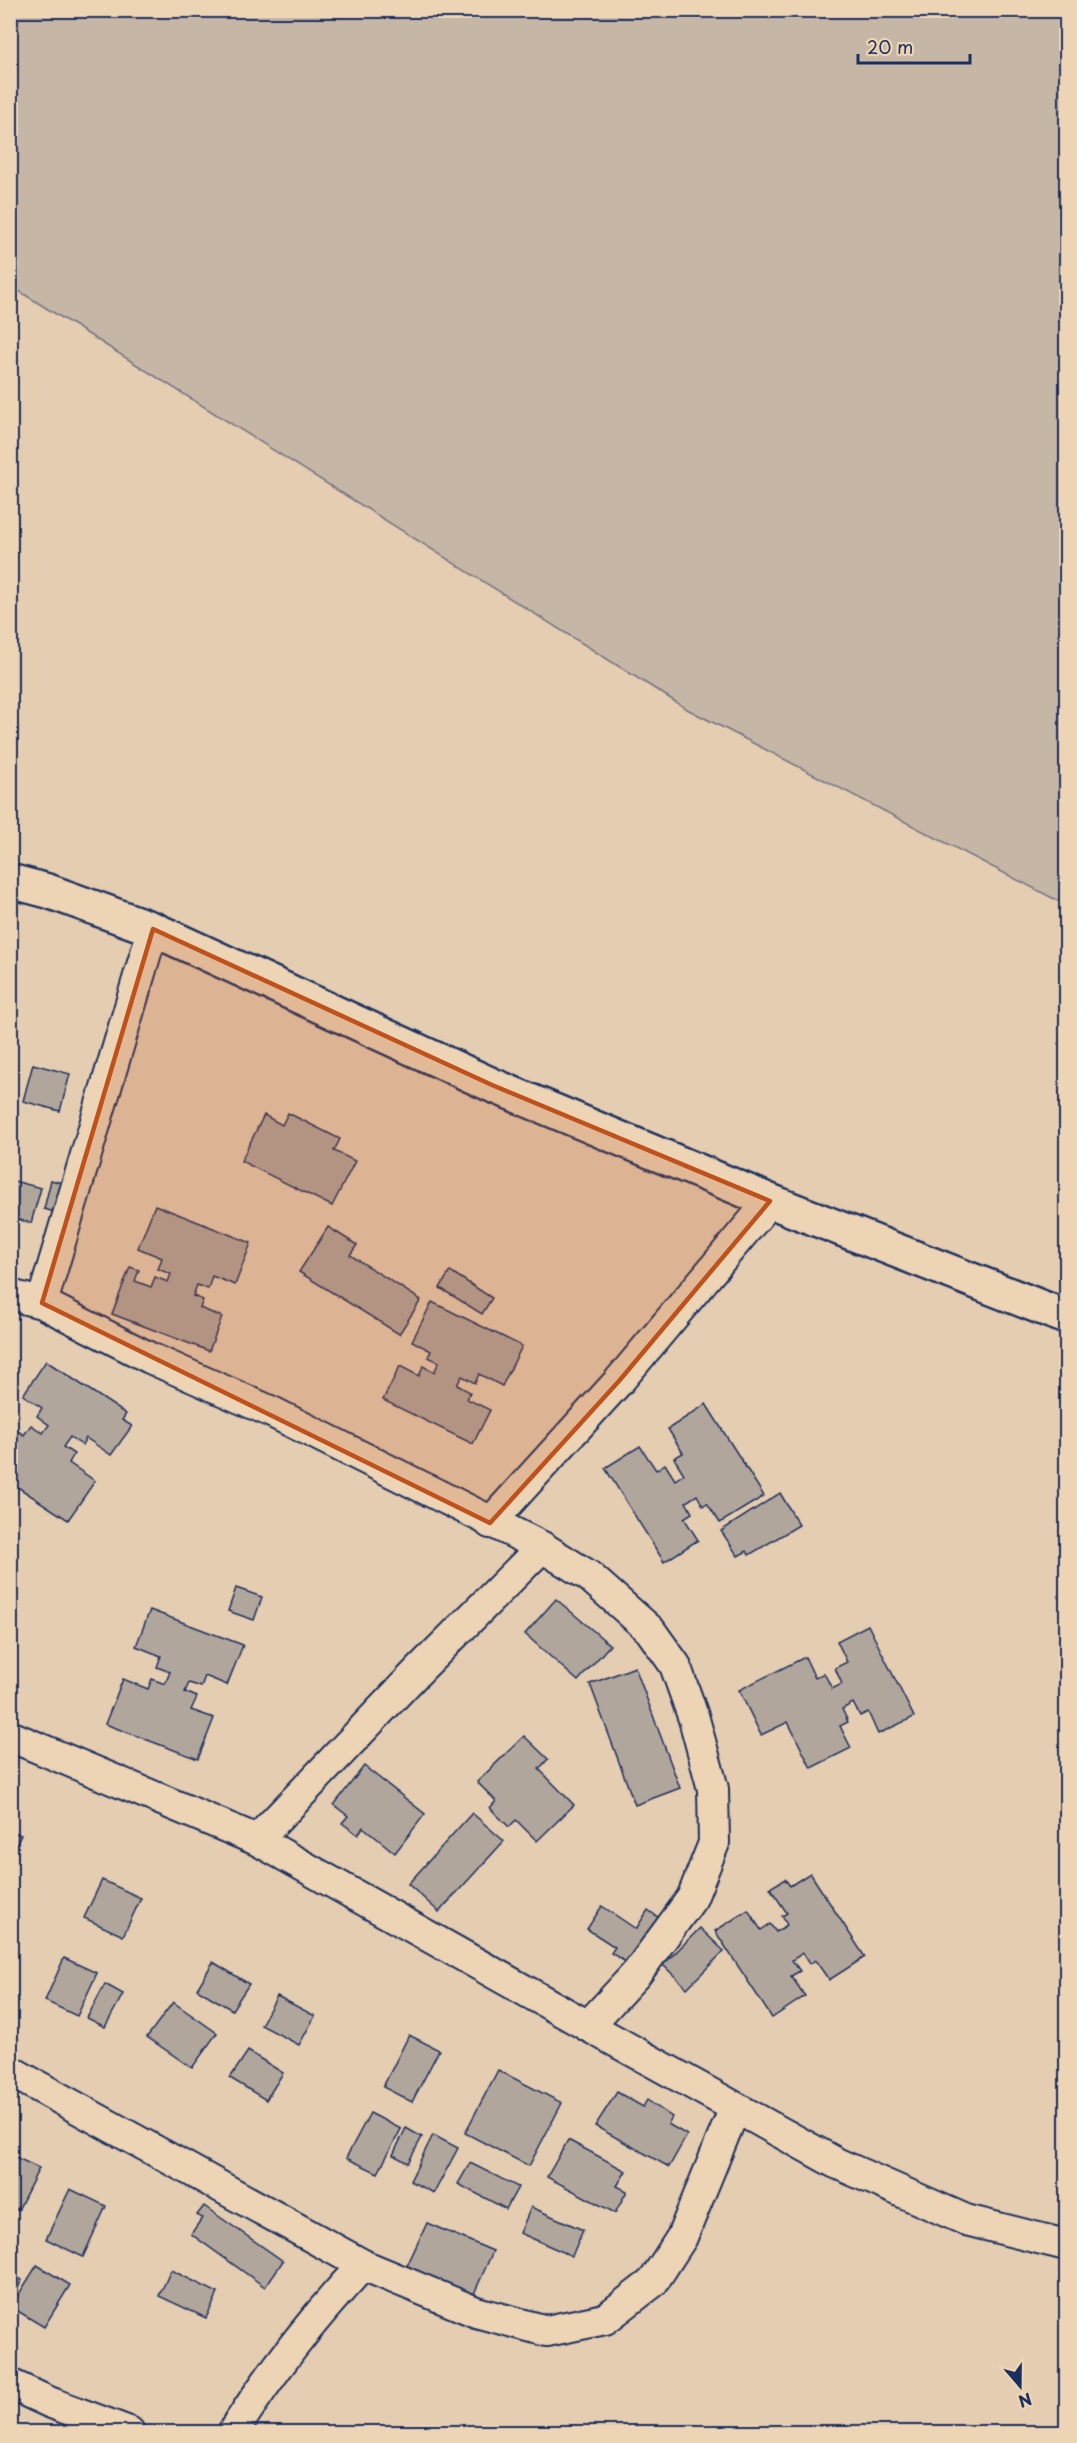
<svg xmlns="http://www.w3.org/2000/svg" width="1077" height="2443" font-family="'Playpen Sans',sans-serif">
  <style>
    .green { fill: #c6b6a5; stroke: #707282; stroke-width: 1.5 }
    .building { fill: #b1a69c; stroke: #1b2f5e; stroke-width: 1.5 }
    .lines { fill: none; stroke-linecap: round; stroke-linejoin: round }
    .street-casing { stroke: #1b2f5e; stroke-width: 34 }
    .secondary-casing { stroke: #1b2f5e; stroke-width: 38 }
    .street { stroke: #ecd4b4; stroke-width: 30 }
    .secondary { stroke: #ecd4b4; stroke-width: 33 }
    .marked { fill: #bf511c; fill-opacity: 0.2; stroke: #bf511c; stroke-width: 4.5; stroke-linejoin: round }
  </style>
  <rect width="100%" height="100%" fill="#e4cdb1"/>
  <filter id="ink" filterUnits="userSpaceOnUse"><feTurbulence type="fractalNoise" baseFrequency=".0167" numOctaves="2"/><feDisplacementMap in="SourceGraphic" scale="12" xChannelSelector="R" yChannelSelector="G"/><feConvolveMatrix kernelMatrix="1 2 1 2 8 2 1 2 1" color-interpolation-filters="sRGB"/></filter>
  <g filter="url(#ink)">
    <polygon class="green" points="10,11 1066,11 1066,905 687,709 11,286"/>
    <g class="building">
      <polygon points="33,1064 70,1074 60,1111 23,1101"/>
      <polygon points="288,1113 340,1139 334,1151 355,1161 332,1206 241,1161 264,1115 282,1125"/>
      <polygon points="10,1180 41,1188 31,1223 10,1217"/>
      <polygon points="51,1180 66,1184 58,1213 44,1209"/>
      <polygon points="155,1205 251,1243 235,1285 212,1276 208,1289 197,1285 193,1296 203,1300 200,1308 222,1317 209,1351 112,1314 130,1267 139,1270 135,1281 151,1287 155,1277 168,1282 171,1274 158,1269 162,1258 138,1248"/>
      <polygon points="328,1227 357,1245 350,1255 421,1300 399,1334 299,1272"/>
      <polygon points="450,1271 492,1298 482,1314 440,1288"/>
      <polygon points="432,1302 522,1346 502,1386 479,1374 475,1383 462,1376 457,1385 470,1392 467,1399 490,1410 473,1444 383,1400 400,1366 419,1376 423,1366 434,1372 439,1362 428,1357 431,1351 412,1341"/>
      <polygon points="46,1361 126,1414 122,1420 132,1426 111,1455 86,1438 82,1445 70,1437 63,1447 74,1454 69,1463 95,1481 68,1520 10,1482 10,1426 24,1435 31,1425 43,1433 49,1425 37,1416 42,1408 23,1395"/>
      <polygon points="706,1404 764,1496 720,1523 707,1503 703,1506 697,1495 686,1502 692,1513 684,1518 698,1540 664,1562 605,1468 640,1446 656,1470 665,1464 675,1480 684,1474 674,1458 683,1453 668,1429"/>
      <polygon points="780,1493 799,1525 749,1555 747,1551 738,1556 721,1531"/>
      <polygon points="236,1588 262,1597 254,1620 228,1611"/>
      <polygon points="556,1599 610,1645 578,1681 525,1634"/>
      <polygon points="150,1610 243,1645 227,1685 205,1676 201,1687 189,1683 185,1692 197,1697 191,1710 214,1718 198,1759 105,1724 123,1679 148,1689 152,1679 165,1684 170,1672 157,1667 161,1656 136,1646"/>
      <polygon points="868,1625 914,1717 878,1734 868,1712 860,1716 853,1703 842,1709 848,1722 840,1726 851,1748 811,1768 788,1722 761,1735 739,1690 805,1657 815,1678 824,1673 832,1689 842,1684 835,1668 847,1662 837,1641"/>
      <polygon points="635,1667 680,1788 635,1805 590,1684"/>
      <polygon points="524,1736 548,1759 539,1769 574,1805 537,1841 516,1820 509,1827 490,1808 496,1801 477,1782"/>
      <polygon points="364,1766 425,1814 395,1853 363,1827 358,1835 342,1823 348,1816 334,1805"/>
      <polygon points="472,1813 504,1841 439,1912 408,1884"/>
      <polygon points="10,1830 21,1835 10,1857"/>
      <polygon points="810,1873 865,1957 829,1980 815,1960 810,1964 803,1953 792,1960 800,1971 791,1976 805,1996 772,2018 715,1931 748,1910 761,1930 770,1924 776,1932 787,1925 782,1916 787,1913 770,1888 785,1879 790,1886"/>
      <polygon points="102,1880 141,1898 123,1936 84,1918"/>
      <polygon points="602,1906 636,1929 648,1910 659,1918 629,1964 611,1953 615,1947 587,1929"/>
      <polygon points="700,1928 724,1951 687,1988 663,1965"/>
      <polygon points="64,1958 97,1973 77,2016 45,2001"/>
      <polygon points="213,1962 249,1984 232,2010 197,1989"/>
      <polygon points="105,1984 123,1994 105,2027 87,2018"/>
      <polygon points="277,1996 315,2016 299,2045 261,2025"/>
      <polygon points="173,2002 217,2033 192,2068 147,2037"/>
      <polygon points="409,2035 439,2050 412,2102 383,2087"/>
      <polygon points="248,2051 283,2073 266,2100 230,2078"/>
      <polygon points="498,2070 562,2103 529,2166 465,2133"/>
      <polygon points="617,2092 643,2107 647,2100 672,2117 668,2124 687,2135 669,2167 595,2126"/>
      <polygon points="370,2113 401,2129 378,2173 346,2158"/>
      <polygon points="406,2128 422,2137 408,2163 393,2155"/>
      <polygon points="433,2135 458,2148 434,2193 410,2181"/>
      <polygon points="568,2140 626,2171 617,2186 627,2191 615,2213 547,2177"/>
      <polygon points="11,2155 39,2168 18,2210 10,2207"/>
      <polygon points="470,2163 518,2187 506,2209 458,2184"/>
      <polygon points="70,2189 106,2206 83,2257 46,2239"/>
      <polygon points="204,2206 283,2261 265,2287 191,2234 202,2218 197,2215"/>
      <polygon points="531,2207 583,2230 572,2256 520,2233"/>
      <polygon points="427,2223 493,2251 473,2296 407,2266"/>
      <polygon points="37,2265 70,2285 44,2327 11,2307"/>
      <polygon points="171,2270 218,2293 206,2318 159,2296"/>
      <polygon points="10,2274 22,2280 11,2301 10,2301"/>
    </g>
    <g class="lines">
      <g class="street-casing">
        <g id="street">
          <polyline points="10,1295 42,1303 150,1358 272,1412 542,1547 589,1576 650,1630 675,1665 694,1719 713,1789 714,1843 692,1898 637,1973 588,2026 836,2163 966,2220 1066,2245"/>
          <polyline points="42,1303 153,929"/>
          <polyline points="490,1523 619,1381 770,1201"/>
          <polyline points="10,1736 257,1840 419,1670 542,1547"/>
          <polyline points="257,1840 588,2026"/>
          <path d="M 10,2071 L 363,2265 C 314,2317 271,2372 233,2432"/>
          <polyline points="363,2265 476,2312 547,2331 605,2319 653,2282 682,2237 735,2108"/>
          <polyline points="10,2384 49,2402 129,2432"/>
        </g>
      </g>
      <g class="secondary-casing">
        <polyline id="secondary" points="10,881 48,891 153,929 492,1085 770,1201 1066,1317"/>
      </g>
      <use href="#street" class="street"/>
      <use href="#secondary" class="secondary"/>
    </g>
  </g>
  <path class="marked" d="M 153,929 L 492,1085 L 770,1201 L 619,1381 L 490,1523 L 42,1303 Z"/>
  <rect width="1077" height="2443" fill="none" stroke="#ecd4b4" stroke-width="36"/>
  <rect x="18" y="18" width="1041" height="2407" fill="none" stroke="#1b2f5e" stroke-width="2" filter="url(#ink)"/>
  <g transform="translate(1020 2386) rotate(160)" stroke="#ecd4b4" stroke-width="4.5" paint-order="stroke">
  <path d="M0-4.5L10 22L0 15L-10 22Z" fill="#1b2f5e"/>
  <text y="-9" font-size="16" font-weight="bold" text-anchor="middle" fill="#1b2f5e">N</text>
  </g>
  <path d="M858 54v9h112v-9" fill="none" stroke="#1b2f5e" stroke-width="3"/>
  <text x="867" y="54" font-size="18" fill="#1b2f5e" stroke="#ecd4b4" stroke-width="4.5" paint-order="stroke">20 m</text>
</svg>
